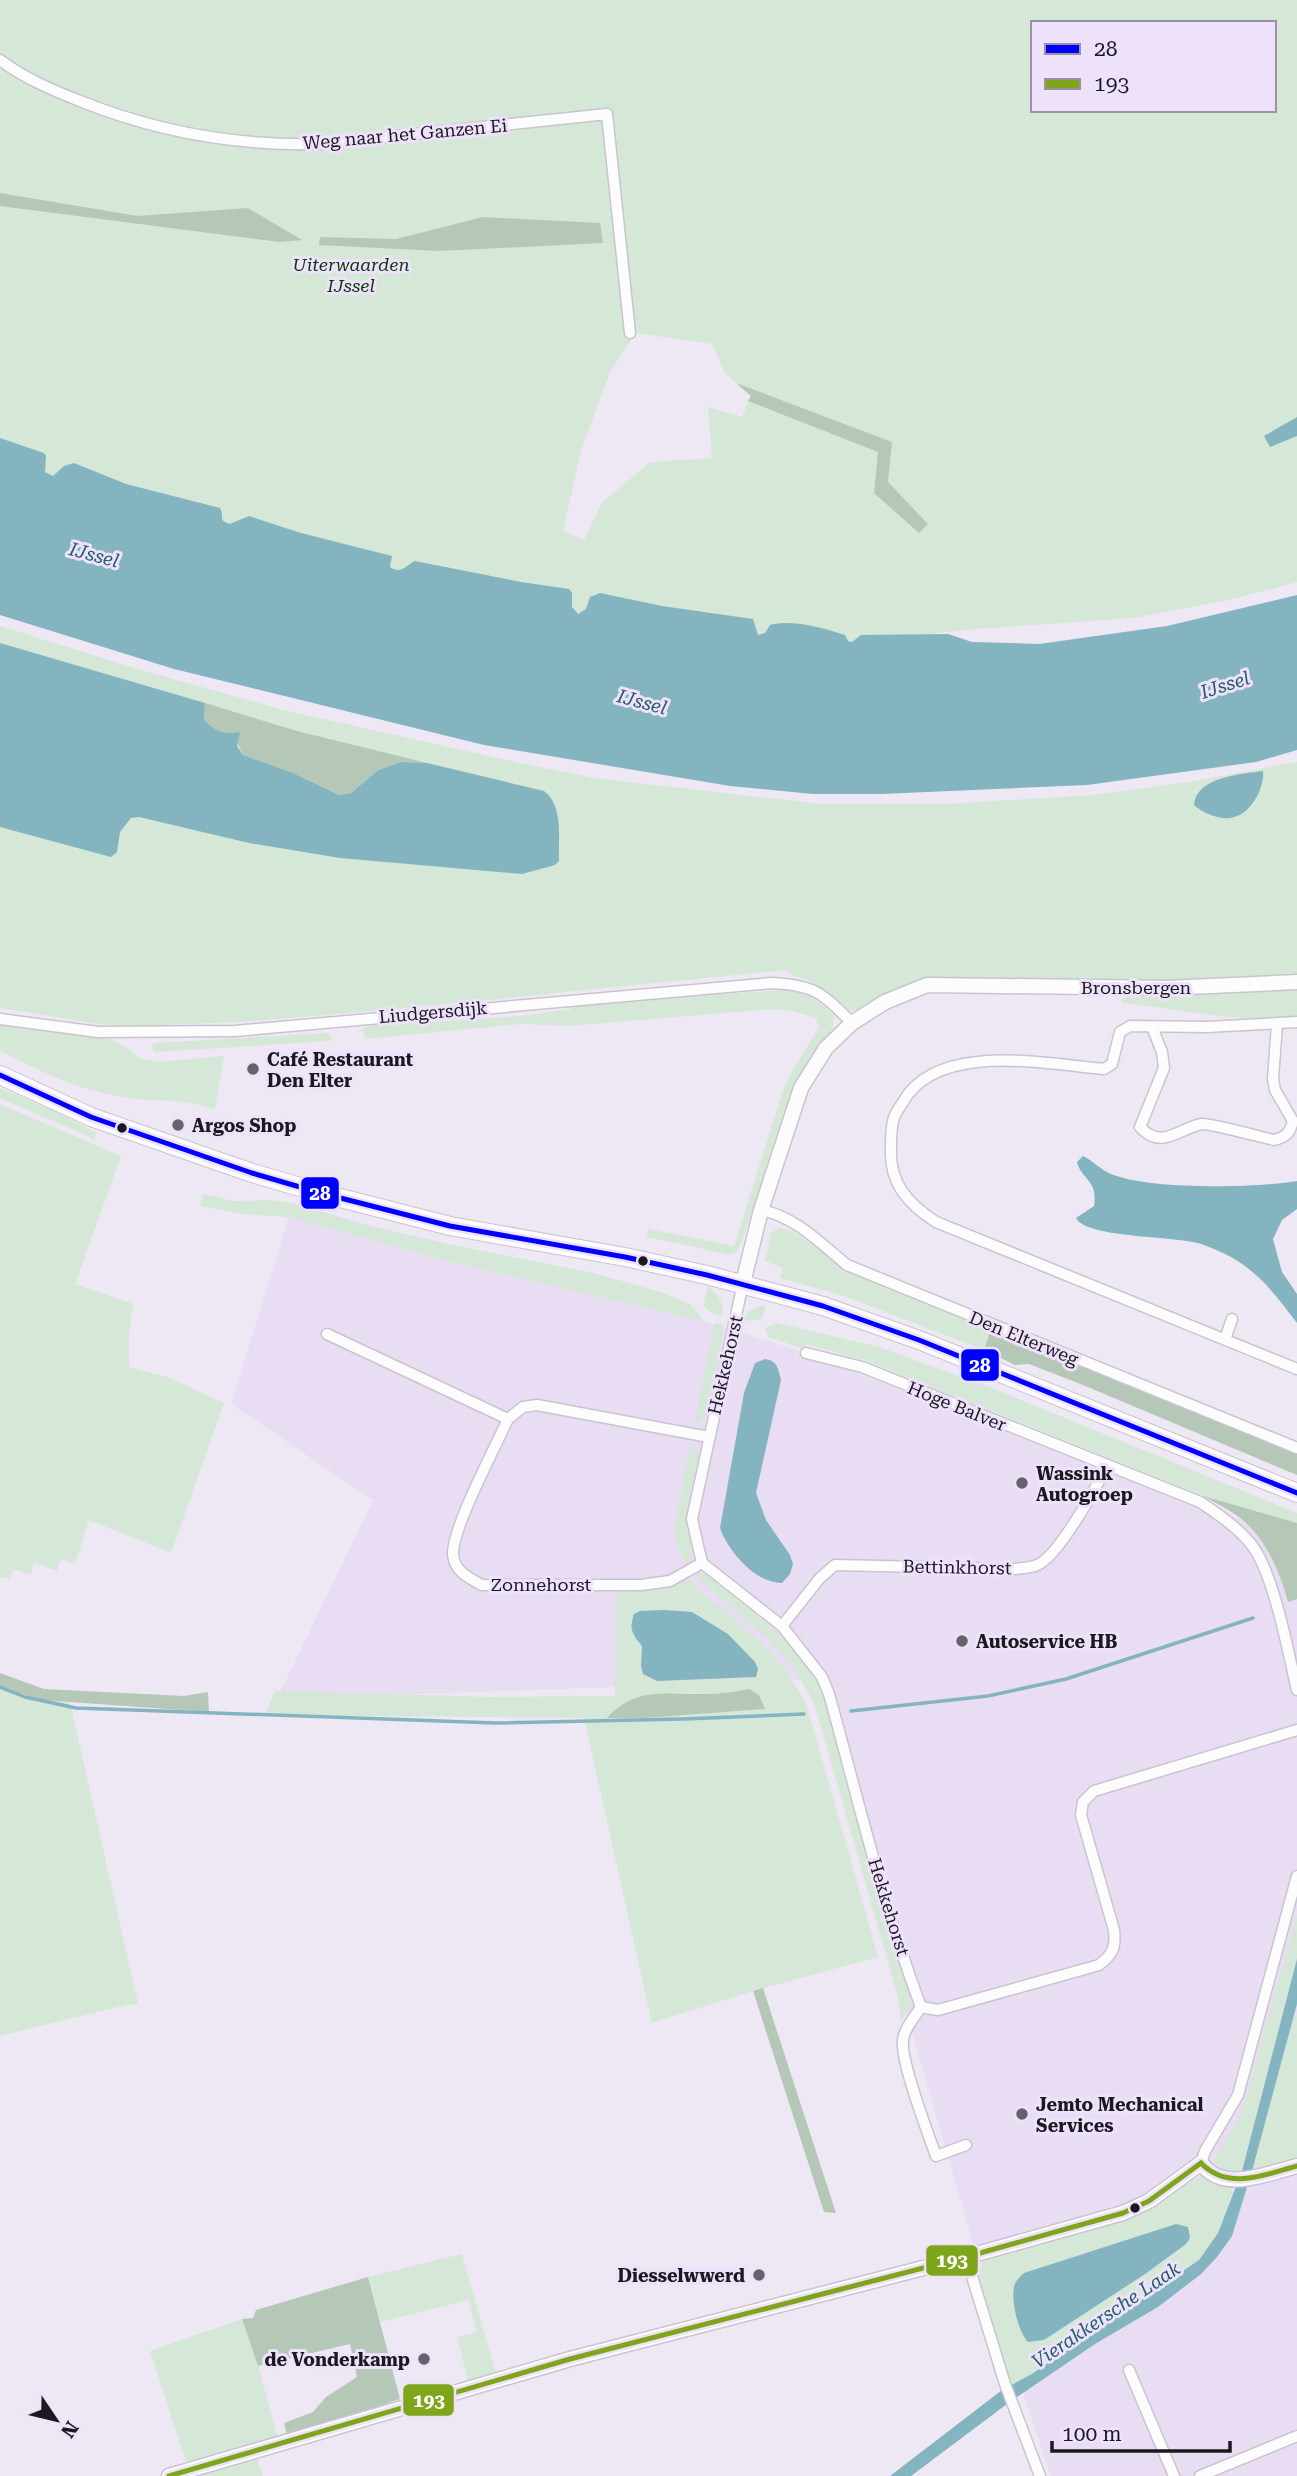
<svg xmlns="http://www.w3.org/2000/svg" width="1297" height="2476" font-family="'Roboto Serif',serif">
  <style>
    .built { fill: #e8ddf3 }
    .green { fill: #d5e7d6; fill-rule: evenodd }
    .forest { fill: #b5c8b7 }
    .water { fill: #84b4c0 }
    .lines { fill: none; stroke-linecap: round; stroke-linejoin: round }
    .stream { stroke: #84b4c0; stroke-width: 3.5 }
    .minor-casing { stroke: #c9c4ce; stroke-width: 13 }
    .tertiary-casing { stroke: #c9c4ce; stroke-width: 17 }
    .primary-casing { stroke: #c9c4ce; stroke-width: 20 }
    .minor { stroke: #fcfcfd; stroke-width: 10 }
    .tertiary { stroke: #fcfcfd; stroke-width: 14 }
    .primary { stroke: #fcfcfd; stroke-width: 18 }
    .bus-1-casing { stroke: #eee2fa; stroke-width: 10 }
    .bus-2-casing { stroke: #eee2fa; stroke-width: 10 }
    .bus-1 { stroke: #00f; stroke-width: 5 }
    .bus-2 { stroke: #7fa51a; stroke-width: 5 }
    .poi-dot { fill: #66616a; stroke: #eee2fa; stroke-width: 2.5 }
    .bus-dot { fill: #1c1820; stroke: #eee2fa; stroke-width: 2.5 }
    .labels { text-anchor: middle; dominant-baseline: central; stroke-width: 6; stroke-linejoin: round; paint-order: stroke }
    .street-label { font-size: 18px; fill: #1c1820; stroke: #eee2fa }
    .park-label { font-size: 18px; font-style: italic; fill: #0c380f; stroke: #eee2fa }
    .poi-label { font-size: 18px; font-weight: bold; fill: #1c1820; stroke: #eee2fa; text-anchor: start }
    .water-label { font-size: 19px; font-style: italic; fill: #235e68; stroke: #eee2fa }
    .line-badge { stroke: #eee2fa; stroke-width: 2.5 }
    .badge-label { font-size: 19px; text-anchor: middle; font-weight: bold; fill: #fff }
  </style>
  <rect width="100%" height="100%" fill="#eee8f4"/>
  <polygon class="built" points="289,1217 443,1260 705,1322 794,1349 1297,1541 1297,2476 1051,2476 971,2236 810,1680 277,1699 373,1500 231,1404"/>
  <g class="green">
    <path d="M 0,0 L 1297,0 L 1297,582 L 1229,600 L 1133,618 L 975,629 L 850,643 L 763,638 L 578,616 L 393,573 L 51,478 L 0,460 ZM 1033,23 L 1274,23 L 1274,110 L 1033,110 ZM 636,333 L 712,344 L 725,373 L 751,396 L 742,417 L 708,407 L 712,458 L 650,462 L 602,503 L 584,540 L 563,531 L 581,451 L 601,396 L 611,370 Z"/>
    <polygon points="0,626 138,669 283,710 511,761 593,778 822,804 947,804 1093,795 1189,782 1297,762 1297,976 1166,983 934,979 914,982 891,992 859,1010 848,1011 811,981 794,976 786,970 387,1010 238,1022 131,1026 99,1024 0,1008"/>
    <path d="M 1297,988 L 1297,1016 C 1239,1024 1181,1009 1123,1003 L 1120,1000 L 1126,997 Z"/>
    <path d="M 784,990 C 806,993 819,999 834,1016 L 832,1030 L 802,1072 L 792,1092 L 742,1241 L 737,1252 L 731,1255 L 647,1237 L 648,1229 L 734,1246 L 785,1084 L 818,1028 L 817,1018 L 789,1010 L 759,1010 L 569,1026 L 521,1024 L 365,1039 L 363,1031 L 358,1031 L 368,1026 L 521,1016 L 571,1009 L 574,1004 Z"/>
    <path d="M 0,1023 L 106,1037 L 124,1046 L 142,1059 L 158,1062 L 224,1056 L 215,1110 C 186,1097 153,1103 123,1097 C 78,1090 40,1071 0,1051 Z"/>
    <polygon points="329,1033 332,1039 331,1041 155,1052 151,1047 154,1043"/>
    <polygon points="0,1088 57,1112 97,1133 94,1139 0,1098"/>
    <polygon points="0,1104 121,1156 75,1284 133,1304 129,1334 129,1367 170,1378 224,1403 171,1553 89,1520 75,1564 61,1559 57,1571 34,1563 31,1575 13,1569 10,1579 0,1577"/>
    <polygon points="203,1194 234,1201 270,1200 291,1203 368,1225 444,1243 594,1273 660,1292 690,1304 705,1322 443,1260 289,1217 242,1214 200,1206"/>
    <polygon points="779,1228 791,1230 847,1269 991,1329 984,1350 841,1295 780,1278 783,1268 765,1261 771,1233"/>
    <path d="M 708,1286 C 719,1295 723,1302 723,1316 L 712,1313 L 703,1305 Z"/>
    <polygon points="763,1305 765,1307 762,1319 744,1321 750,1310"/>
    <polygon points="715,1323 723,1324 724,1328 707,1415 694,1425"/>
    <polygon points="777,1323 879,1347 994,1389 1297,1513 1297,1523 1203,1496 867,1361 806,1344 804,1349 768,1337 765,1328"/>
    <path d="M 691,1444 L 699,1454 C 694,1476 688,1498 687,1521 C 687,1540 698,1543 687,1565 L 676,1542 L 675,1525 Z"/>
    <path d="M 702,1574 L 710,1576 C 751,1609 799,1644 822,1692 L 909,1995 L 911,2004 L 901,2022 L 898,1998 L 815,1706 C 784,1641 744,1623 696,1576 Z"/>
    <path d="M 690,1580 C 701,1593 715,1602 727,1612 C 760,1639 788,1667 807,1706 L 878,1957 L 753,1991 L 652,2023 L 584,1718 L 265,1715 L 275,1691 L 491,1697 L 615,1696 L 616,1592 L 664,1590 ZM 664,1610 L 692,1611 L 750,1678 L 657,1681 L 641,1666 L 642,1654 L 640,1611 ZM 749,1689 L 764,1709 L 646,1718 L 608,1718 L 675,1693 L 725,1694 Z"/>
    <polygon points="0,1688 30,1698 70,1702 138,2004 126,2005 0,2036"/>
    <path d="M 1297,1916 L 1297,1958 L 1242,2171 C 1230,2171 1223,2169 1213,2161 L 1238,2119 L 1245,2100 Z"/>
    <polygon points="1294,2016 1297,2017 1297,2157 1251,2174"/>
    <path d="M 1201,2177 L 1227,2185 L 1233,2192 L 1218,2233 L 1199,2260 L 1032,2374 L 1002,2390 L 977,2275 L 979,2269 L 990,2256 ZM 1118,2244 L 1186,2244 L 1145,2274 L 1044,2340 L 1077,2254 Z"/>
    <polygon points="462,2254 495,2370 498,2372 468,2380 457,2337 477,2332 468,2300 380,2322 368,2277"/>
    <polygon points="242,2319 258,2366 278,2438 187,2465 150,2351"/>
    <polygon points="257,2458 263,2476 196,2476"/>
  </g>
  <g class="forest">
    <polygon points="0,193 138,216 248,208 302,240 280,242 0,206"/>
    <polygon points="483,217 600,223 603,243 439,251 319,245 320,237 396,239"/>
    <polygon points="736,383 892,442 888,482 928,524 919,533 874,493 878,452 748,401 751,396"/>
    <path d="M 205,703 L 297,731 L 427,763 L 402,762 L 378,770 L 351,793 L 339,795 L 293,773 L 243,755 L 233,733 C 220,733 213,730 204,720 Z"/>
    <polygon points="991,1329 1297,1454 1297,1475 1083,1385 1029,1364 1015,1365 984,1350"/>
    <path d="M 1203,1496 L 1297,1523 L 1297,1599 L 1288,1602 C 1280,1571 1264,1534 1236,1515 C 1226,1508 1214,1502 1203,1496 Z"/>
    <polygon points="0,1673 44,1689 184,1696 208,1692 209,1712 42,1700 0,1688"/>
    <path d="M 749,1689 L 759,1695 L 765,1709 L 646,1718 L 607,1718 C 636,1686 666,1695 705,1694 C 720,1694 734,1692 749,1689 Z"/>
    <polygon points="763,1988 836,2213 824,2212 753,1991"/>
    <polygon points="368,2277 400,2399 287,2436 284,2423 313,2412 326,2397 357,2377 350,2344 258,2366 242,2319 253,2318 256,2310"/>
  </g>
  <g class="water">
    <polygon points="1297,417 1297,436 1270,447 1264,436"/>
    <path d="M 0,438 L 44,453 L 46,456 L 45,472 L 53,476 L 64,466 L 74,463 L 126,484 L 220,508 C 225,516 217,520 230,524 L 249,516 L 301,533 L 392,556 L 390,567 C 401,575 406,565 415,561 L 521,582 L 569,589 L 572,593 L 572,607 L 578,614 L 586,609 L 590,597 L 600,593 L 662,606 L 753,619 L 758,635 L 765,633 L 770,625 C 792,619 823,628 845,635 L 848,641 L 852,642 L 861,635 L 948,634 L 972,642 L 1039,644 L 1167,626 L 1297,595 L 1297,750 L 1256,762 L 1087,785 L 882,794 L 813,794 L 730,786 L 484,745 L 174,669 L 0,615 Z"/>
    <path d="M 0,643 L 205,703 L 204,720 C 215,731 224,735 240,732 L 237,746 L 243,755 L 293,773 L 339,795 L 351,793 L 378,770 L 402,762 L 427,763 L 544,791 C 564,806 558,839 559,861 L 555,865 L 522,874 L 340,858 L 249,843 L 139,817 L 131,818 L 120,832 L 117,852 L 111,857 L 0,827 Z"/>
    <path d="M 1263,771 C 1265,788 1250,816 1230,818 C 1219,820 1201,812 1194,805 C 1196,777 1241,774 1263,771 Z"/>
    <path d="M 1083,1156 C 1093,1161 1101,1170 1111,1174 C 1150,1190 1255,1188 1297,1181 L 1297,1209 L 1282,1220 L 1273,1239 L 1282,1272 L 1297,1294 L 1297,1323 C 1268,1285 1251,1262 1204,1245 C 1178,1235 1087,1239 1076,1218 L 1094,1206 C 1098,1179 1082,1181 1077,1162 Z"/>
    <path d="M 765,1359 C 778,1361 778,1369 781,1380 L 756,1493 L 766,1520 L 790,1555 L 793,1564 L 790,1574 L 782,1583 C 755,1583 728,1551 720,1528 L 744,1393 L 755,1363 Z"/>
    <path d="M 664,1610 L 692,1612 L 728,1634 L 755,1662 L 758,1669 L 756,1677 L 657,1681 L 643,1674 L 641,1666 L 642,1646 C 632,1634 629,1629 634,1614 L 640,1611 Z"/>
    <polygon points="1297,1959 1297,2004 1252,2171 1232,2236 1217,2257 1201,2274 1158,2307 1095,2344 1007,2404 911,2476 890,2476 1002,2390 1032,2374 1199,2260 1218,2233 1242,2171"/>
    <path d="M 1176,2224 L 1188,2227 L 1190,2238 L 1186,2244 L 1145,2274 L 1044,2340 L 1028,2342 C 1018,2331 1011,2302 1014,2287 C 1015,2281 1020,2277 1024,2273 Z"/>
  </g>
  <g class="lines">
    <g class="stream">
      <polyline points="0,1687 25,1697 76,1708 495,1723 684,1719 804,1714"/>
      <polyline points="851,1711 988,1696 1066,1679 1253,1618"/>
    </g>
    <g class="minor-casing">
      <g id="minor">
        <path d="M 0,60 C 24,78 52,90 80,101 C 157,132 238,146 320,144 L 607,114 L 630,333"/>
        <path d="M 0,1019 L 98,1032 L 235,1031 L 772,983 C 815,985 822,993 852,1023"/>
        <path d="M 1297,1022 L 1207,1027 L 1130,1026 L 1120,1032 L 1112,1064 L 1104,1069 C 1047,1064 937,1041 903,1102 C 899,1108 894,1115 893,1121 C 891,1129 891,1139 891,1148 C 889,1183 908,1204 936,1222 L 1297,1369"/>
        <path d="M 1152,1027 L 1162,1052 L 1164,1068 L 1140,1127 C 1162,1151 1179,1128 1202,1124 C 1209,1123 1261,1137 1274,1140 C 1286,1137 1290,1133 1293,1121 L 1275,1090 L 1273,1079 L 1277,1024"/>
        <path d="M 761,1210 C 796,1217 820,1243 847,1265 L 1297,1448"/>
        <path d="M 743,1283 L 692,1519 L 702,1563 L 782,1626 L 822,1677 L 829,1694 C 858,1799 883,1906 921,2007 L 938,2010 L 1099,1965 C 1113,1954 1116,1948 1114,1930 L 1081,1815 L 1083,1802 L 1094,1791 L 1297,1730"/>
        <polyline points="327,1334 508,1419"/>
        <polyline points="1225,1339 1232,1319"/>
        <path d="M 806,1353 L 862,1367 L 1200,1502 C 1218,1514 1237,1527 1251,1544 C 1274,1573 1288,1652 1297,1690"/>
        <path d="M 702,1563 L 670,1581 L 641,1585 L 482,1585 C 469,1578 455,1572 453,1555 C 451,1530 496,1446 508,1419 L 523,1407 L 537,1405 L 709,1437"/>
        <path d="M 782,1626 L 820,1578 L 835,1565 L 1015,1569 C 1022,1568 1031,1568 1037,1565 C 1057,1558 1097,1487 1106,1466"/>
        <path d="M 921,2007 C 914,2018 905,2027 903,2040 C 900,2061 928,2133 936,2156 L 966,2145"/>
        <polyline points="1201,2163 1205,2151 1238,2095 1297,1876"/>
        <polyline points="966,2257 1005,2384 1040,2476"/>
        <polyline points="1129,2370 1174,2476"/>
        <polyline points="1200,2476 1297,2436"/>
      </g>
    </g>
    <g class="tertiary-casing">
      <g id="tertiary">
        <polyline points="743,1283 761,1210 801,1088 826,1048 852,1023 885,1002 927,985 1167,988 1297,982"/>
        <path d="M 169,2476 L 570,2359 L 966,2257 L 1123,2213 L 1149,2201 L 1201,2163 C 1223,2194 1268,2173 1297,2166"/>
      </g>
    </g>
    <g class="primary-casing">
      <polyline id="primary" points="0,1075 91,1117 252,1173 317,1192 450,1226 625,1257 707,1275 823,1306 919,1340 1297,1493"/>
    </g>
    <use href="#minor" class="minor"/>
    <use href="#tertiary" class="tertiary"/>
    <use href="#primary" class="primary"/>
    <g class="bus-1-casing">
      <polyline id="bus-1" points="0,1075 91,1117 252,1173 317,1192 450,1226 625,1257 707,1275 823,1306 919,1340 1297,1493"/>
    </g>
    <g class="bus-2-casing">
      <g id="bus-2">
        <path d="M 1201,2163 C 1228,2191 1264,2175 1297,2166"/>
        <polyline points="169,2476 570,2359 966,2257 1123,2213 1149,2201 1201,2163"/>
      </g>
    </g>
    <use href="#bus-1" class="bus-1"/>
    <use href="#bus-2" class="bus-2"/>
  </g>
  <g class="poi-dot">
    <circle cx="253" cy="1069" r="7"/>
    <circle cx="178" cy="1125" r="7"/>
    <circle cx="1022" cy="1483" r="7"/>
    <circle cx="962" cy="1641" r="7"/>
    <circle cx="1022" cy="2114" r="7"/>
    <circle cx="759" cy="2275" r="7"/>
    <circle cx="424" cy="2359" r="7"/>
  </g>
  <g class="bus-dot">
    <circle cx="122" cy="1128" r="6"/>
    <circle cx="643" cy="1261" r="6"/>
    <circle cx="1135" cy="2208" r="6"/>
  </g>
  <g class="labels">
    <g class="street-label">
      <text transform="translate(405 134) rotate(-5)">Weg naar het Ganzen Ei</text>
      <text x="1136" y="987">Bronsbergen</text>
      <text transform="translate(433 1012) rotate(-5)">Liudgersdijk</text>
      <text transform="translate(1024 1338) rotate(22)">Den Elterweg</text>
      <text transform="translate(725 1365) rotate(-77)">Hekkehorst</text>
      <text transform="translate(957 1406) rotate(22)">Hoge Balver</text>
      <text transform="translate(957 1567) rotate(1)">Bettinkhorst</text>
      <text x="541" y="1584">Zonnehorst</text>
      <text transform="translate(889 1907) rotate(73)">Hekkehorst</text>
    </g>
    <g class="park-label">
      <text x="351" y="264">Uiterwaarden<tspan x="351" dy="21">IJssel</tspan></text>
    </g>
    <g class="poi-label">
      <text x="267" y="1059">Café Restaurant<tspan x="267" dy="21">Den Elter</tspan></text>
      <text x="192" y="1125">Argos Shop</text>
      <text x="1036" y="1473">Wassink<tspan x="1036" dy="21">Autogroep</tspan></text>
      <text x="976" y="1641">Autoservice HB</text>
      <text x="1036" y="2104">Jemto Mechanical<tspan x="1036" dy="21">Services</tspan></text>
      <text x="745" y="2275" text-anchor="end">Diesselwwerd</text>
      <text x="410" y="2359" text-anchor="end">de Vonderkamp</text>
    </g>
    <g class="water-label">
      <text transform="translate(94 555) rotate(15)">IJssel</text>
      <text transform="translate(1225 685) rotate(-18)">IJssel</text>
      <text transform="translate(642 702) rotate(15)">IJssel</text>
      <text transform="translate(1106 2315) rotate(-34)">Vierakkersche Laak</text>
    </g>
  </g>
  <g class="line-badge">
    <rect x="300" y="1176" width="40" height="34" rx="7" fill="#00f"/>
    <rect x="960" y="1348" width="40" height="34" rx="7" fill="#00f"/>
    <rect x="925" y="2244" width="54" height="33" rx="7" fill="#7fa51a"/>
    <rect x="402" y="2383" width="53" height="34" rx="7" fill="#7fa51a"/>
  </g>
  <g class="badge-label">
    <text x="320" y="1200">28</text>
    <text x="980" y="1372">28</text>
    <text x="952" y="2267">193</text>
    <text x="429" y="2407">193</text>
  </g>
  <rect x="1031" y="21" width="245" height="91" fill="#eee2fa" stroke="#9a91a3" stroke-width="2"/>
  <rect x="1045" y="44" width="35" height="10" fill="#0000ff" stroke="#9a91a3" stroke-width="2"/>
  <text x="1094" y="56" font-size="21" fill="#1c1820">28</text>
  <rect x="1045" y="79" width="35" height="10" fill="#7fa51a" stroke="#9a91a3" stroke-width="2"/>
  <text x="1094" y="91" font-size="21" fill="#1c1820">193</text>
  <g transform="translate(56 2420) rotate(125)" stroke="#eee2fa" stroke-width="5" paint-order="stroke">
  <path d="M0-5L12 26L0 18L-12 26Z" fill="#1c1820"/>
  <text y="-10" font-size="19" font-weight="bold" text-anchor="middle" fill="#1c1820">N</text>
  </g>
  <path d="M1052 2441v10h178v-10" fill="none" stroke="#1c1820" stroke-width="3.5"/>
  <text x="1062" y="2441" font-size="21" fill="#1c1820" stroke="#eee2fa" stroke-width="5" paint-order="stroke">100 m</text>
</svg>
